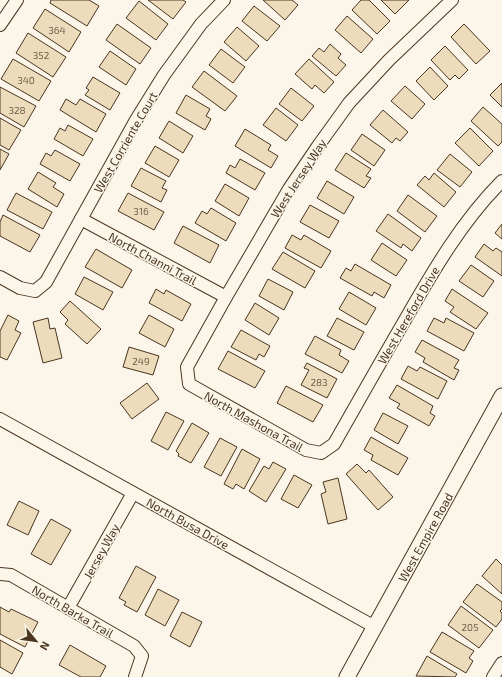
<svg xmlns="http://www.w3.org/2000/svg" width="502" height="677" font-family="'Exo 2',sans-serif">
  <style>
    .building { fill: #ecdcbc; stroke: #4a3520 }
    .lines { fill: none; stroke-linecap: round; stroke-linejoin: round }
    .minor-casing { stroke: #4a3520; stroke-width: 14 }
    .tertiary-casing { stroke: #4a3520; stroke-width: 17 }
    .minor { stroke: #fbf6e9; stroke-width: 12 }
    .tertiary { stroke: #fbf6e9; stroke-width: 15 }
    .labels { text-anchor: middle; dominant-baseline: central; stroke-width: 3; stroke-linejoin: round; paint-order: stroke }
    .number-label { font-size: 10px; fill: #725f47 }
    .street-label { font-size: 12px; fill: #4a3520; stroke: #fbf6e9 }
  </style>
  <rect width="100%" height="100%" fill="#fbf6e9"/>
  <g class="building">
    <polygon points="51,0 89,0 99,6 87,26 50,3"/>
    <polygon points="148,0 183,0 186,2 173,19"/>
    <polygon points="263,0 292,0 298,5 285,20"/>
    <polygon points="361,0 369,0 390,21 377,34 352,10"/>
    <polygon points="381,0 409,0 395,14"/>
    <polygon points="139,1 168,24 156,40 126,18"/>
    <polygon points="254,6 280,26 267,41 242,21"/>
    <polygon points="45,9 81,32 69,52 33,28"/>
    <polygon points="347,16 373,39 361,53 335,30"/>
    <polygon points="117,24 151,48 140,64 106,40"/>
    <polygon points="464,24 490,51 476,64 451,37"/>
    <polygon points="237,27 259,46 246,61 224,42"/>
    <polygon points="28,33 66,57 53,77 16,53"/>
    <polygon points="330,44 341,54 338,58 346,65 336,76 312,56 319,48 324,52"/>
    <polygon points="445,46 468,70 459,79 455,75 450,80 431,60"/>
    <polygon points="221,49 245,67 233,83 209,65"/>
    <polygon points="110,51 136,69 126,85 99,67"/>
    <polygon points="13,59 51,81 39,101 1,79"/>
    <polygon points="309,59 334,82 324,93 315,85 312,89 295,74"/>
    <polygon points="430,67 448,86 434,100 416,81"/>
    <polygon points="204,71 237,96 225,111 192,87"/>
    <polygon points="93,77 120,93 110,110 85,95 89,90 86,88"/>
    <polygon points="502,83 502,107 490,95"/>
    <polygon points="405,86 425,104 412,119 391,101"/>
    <polygon points="0,87 36,106 24,127 0,113"/>
    <polygon points="291,88 314,106 302,121 279,104"/>
    <polygon points="186,95 210,109 206,116 211,119 205,130 176,113"/>
    <polygon points="66,99 76,105 80,99 106,114 96,132 60,110"/>
    <polygon points="483,107 502,124 502,142 498,146 471,121"/>
    <polygon points="276,108 298,125 286,141 263,125"/>
    <polygon points="383,110 408,132 400,141 396,138 392,143 370,125"/>
    <polygon points="0,118 21,130 9,150 0,145"/>
    <polygon points="169,121 193,136 183,153 159,138"/>
    <polygon points="68,125 93,139 83,156 54,139 60,128 65,131"/>
    <polygon points="470,128 493,151 479,166 455,143"/>
    <polygon points="245,129 271,145 268,150 278,156 271,168 235,146"/>
    <polygon points="362,134 385,150 374,166 351,150"/>
    <polygon points="155,146 179,160 169,177 145,163"/>
    <polygon points="0,149 9,154 0,170"/>
    <polygon points="55,150 80,164 70,181 40,164 46,153 51,156"/>
    <polygon points="346,153 371,169 366,176 371,178 364,188 335,170"/>
    <polygon points="450,154 472,172 460,187 437,170"/>
    <polygon points="240,159 265,173 255,190 226,173 230,165 235,168"/>
    <polygon points="141,168 166,181 162,188 167,190 161,202 131,186"/>
    <polygon points="38,172 56,183 53,187 64,194 57,207 28,189"/>
    <polygon points="434,173 456,192 444,207 417,185 425,176 429,180"/>
    <polygon points="327,181 354,197 344,214 317,198"/>
    <polygon points="225,184 249,198 239,216 215,201"/>
    <polygon points="16,193 52,212 43,229 7,210"/>
    <polygon points="128,193 164,212 154,230 118,211"/>
    <polygon points="408,195 437,216 425,232 397,211"/>
    <polygon points="310,205 339,221 329,238 300,222"/>
    <polygon points="211,208 236,223 226,241 195,223 202,211 207,214"/>
    <polygon points="388,214 421,238 412,251 403,244 401,248 376,231"/>
    <polygon points="3,215 40,235 30,252 0,236 0,222"/>
    <polygon points="502,224 502,239 495,233"/>
    <polygon points="183,226 219,245 210,263 174,243"/>
    <polygon points="292,235 301,240 304,235 331,251 321,268 285,248"/>
    <polygon points="382,243 407,260 396,276 371,260"/>
    <polygon points="484,244 493,251 496,248 502,252 502,276 475,257"/>
    <polygon points="96,249 132,270 122,288 85,267"/>
    <polygon points="283,252 315,271 305,288 272,269"/>
    <polygon points="355,264 391,285 384,298 374,292 372,296 340,278 346,268 351,271"/>
    <polygon points="471,265 494,281 483,297 459,281"/>
    <polygon points="84,277 113,292 103,310 75,294"/>
    <polygon points="268,279 293,292 284,310 259,296"/>
    <polygon points="156,289 164,294 166,290 191,304 182,321 149,303"/>
    <polygon points="452,289 488,313 476,329 450,312 454,307 445,301"/>
    <polygon points="349,292 376,308 366,325 339,309"/>
    <polygon points="70,301 101,329 87,344 65,324 68,320 60,312"/>
    <polygon points="255,303 279,318 269,335 245,320"/>
    <polygon points="8,315 19,321 15,330 21,333 7,360 0,357 0,331"/>
    <polygon points="149,315 174,329 165,347 139,333"/>
    <polygon points="48,318 50,329 55,328 62,358 43,363 33,322"/>
    <polygon points="337,318 364,332 354,350 327,336"/>
    <polygon points="434,318 444,323 446,318 474,333 464,351 427,331"/>
    <polygon points="241,330 270,346 264,357 259,354 256,360 231,347"/>
    <polygon points="315,336 341,350 339,355 349,361 342,373 305,354"/>
    <polygon points="422,340 459,360 454,368 459,370 454,380 423,362 425,358 415,352"/>
    <polygon points="129,347 159,356 153,375 123,367"/>
    <polygon points="228,351 265,371 255,388 218,369"/>
    <polygon points="307,363 337,379 327,398 301,385 309,370 304,368"/>
    <polygon points="408,366 417,371 420,367 447,381 438,399 401,379"/>
    <polygon points="147,383 159,399 132,419 120,403"/>
    <polygon points="397,385 433,406 430,413 435,416 429,426 397,408 400,404 389,398"/>
    <polygon points="286,386 323,405 313,422 277,403"/>
    <polygon points="166,412 184,421 168,450 151,441"/>
    <polygon points="383,413 408,426 398,444 374,430"/>
    <polygon points="192,423 209,433 191,463 178,456 179,454 176,451"/>
    <polygon points="371,437 408,458 398,475 371,460 373,455 364,450"/>
    <polygon points="220,438 237,447 221,476 204,467"/>
    <polygon points="242,449 260,459 244,489 236,484 233,489 224,484"/>
    <polygon points="273,462 286,469 266,502 249,491 264,466 269,469"/>
    <polygon points="357,464 366,473 369,470 393,497 378,510 346,474"/>
    <polygon points="294,475 312,485 298,508 281,499"/>
    <polygon points="338,478 347,519 328,524 321,494 326,492 323,482"/>
    <polygon points="19,501 39,511 28,535 7,525"/>
    <polygon points="51,519 71,530 51,565 31,554"/>
    <polygon points="496,559 502,565 502,594 482,576"/>
    <polygon points="136,566 156,577 137,612 124,605 126,602 119,598"/>
    <polygon points="477,584 502,602 502,609 500,611 502,613 502,619 496,627 463,602"/>
    <polygon points="158,589 179,600 165,626 145,615"/>
    <polygon points="461,606 493,630 479,648 448,625"/>
    <polygon points="0,607 9,612 11,609 38,622 25,647 0,634"/>
    <polygon points="182,612 202,622 190,647 170,636"/>
    <polygon points="442,632 474,651 469,658 473,661 466,673 430,652"/>
    <polygon points="0,640 23,653 12,674 0,667"/>
    <polygon points="70,645 106,666 100,677 81,677 59,665"/>
    <polygon points="427,656 457,674 455,677 416,676"/>
  </g>
  <g class="lines">
    <g class="minor-casing">
      <g id="minor">
        <path d="M 452,0 L 389,60 L 349,103 L 318,146 L 289,189 L 226,297 L 187,367 L 189,384 L 306,450 L 321,453 L 334,444 C 358,402 381,361 405,320 C 433,271 462,221 502,181"/>
        <polyline points="0,25 17,0"/>
        <polyline points="81,219 226,297"/>
        <polyline points="0,277 20,288 35,291 46,282 136,120 164,75 201,24 224,0"/>
        <polyline points="0,419 375,627"/>
        <polyline points="0,574 11,575 134,646 142,656 135,677"/>
        <polyline points="68,608 133,493"/>
        <polyline points="493,677 502,663"/>
      </g>
    </g>
    <g class="tertiary-casing">
      <polyline id="tertiary" points="347,677 502,396"/>
    </g>
    <use href="#minor" class="minor"/>
    <use href="#tertiary" class="tertiary"/>
  </g>
  <g class="labels">
    <g class="number-label">
      <text x="57" y="30">364</text>
      <text x="41" y="55">352</text>
      <text x="26" y="80">340</text>
      <text x="17" y="110">328</text>
      <text x="141" y="211">316</text>
      <text x="141" y="361">249</text>
      <text x="319" y="382">283</text>
      <text x="470" y="627">205</text>
    </g>
    <g class="street-label">
      <text transform="translate(125 142) rotate(-60)">West Corriente Court</text>
      <text transform="translate(298 178) rotate(-57)">West Jersey Way</text>
      <text transform="translate(153 258) rotate(28)">North Channi Trail</text>
      <text transform="translate(408 315) rotate(-60)">West Hereford Drive</text>
      <text transform="translate(254 421) rotate(29)">North Mashona Trail</text>
      <text transform="translate(188 523) rotate(29)">North Busa Drive</text>
      <text transform="translate(425 537) rotate(-61)">West Empire Road</text>
      <text transform="translate(101 551) rotate(-61)">Jersey Way</text>
      <text transform="translate(73 611) rotate(30)">North Barka Trail</text>
    </g>
  </g>
  <g transform="translate(36 641) rotate(119)" stroke="#fbf6e9" stroke-width="3" paint-order="stroke">
  <path d="M0-3L7 15L0 10L-7 15Z" fill="#4a3520"/>
  <text y="-6" font-size="11" font-weight="bold" text-anchor="middle" fill="#4a3520">N</text>
  </g>
</svg>
